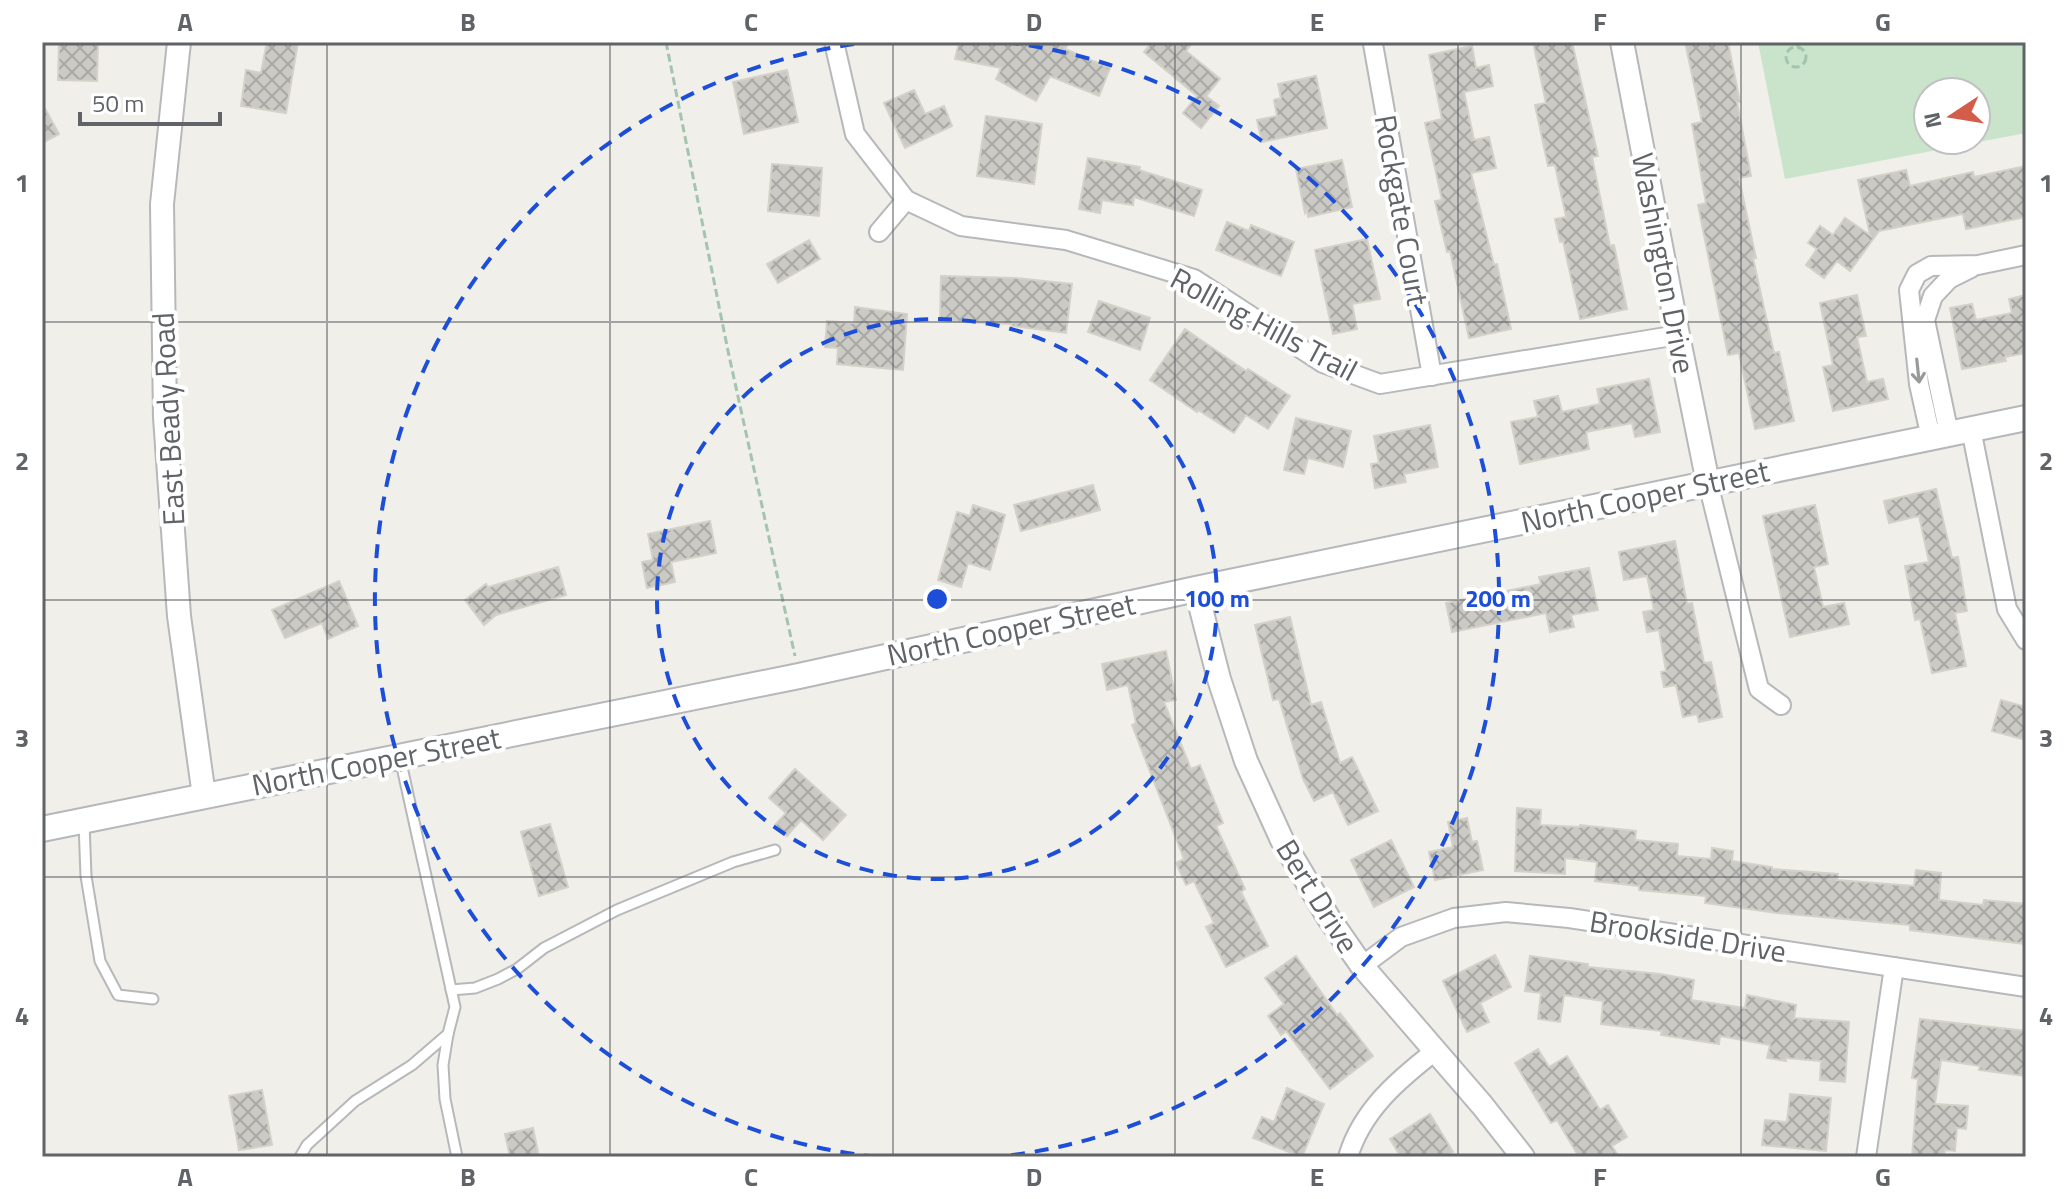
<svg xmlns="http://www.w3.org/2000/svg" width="2068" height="1199" font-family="'Titillium Web',sans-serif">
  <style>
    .green { fill: #c9e4ca; fill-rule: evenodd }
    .building { fill: url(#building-cross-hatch); stroke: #d4d1c8; stroke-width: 2 }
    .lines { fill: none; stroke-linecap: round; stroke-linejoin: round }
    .service-casing { stroke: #b6b8bb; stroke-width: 13 }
    .minor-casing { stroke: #b6b8bb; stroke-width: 22 }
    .tertiary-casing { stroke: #b6b8bb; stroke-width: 26 }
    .secondary-casing { stroke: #b5b7bb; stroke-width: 28 }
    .path { stroke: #a3c4ae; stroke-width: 3; stroke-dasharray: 8 4; stroke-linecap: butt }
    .service { stroke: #fff; stroke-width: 9 }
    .minor { stroke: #fff; stroke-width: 18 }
    .tertiary { stroke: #fff; stroke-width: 22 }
    .secondary { stroke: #fff; stroke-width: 24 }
    .oneway { stroke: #989a9c }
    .grid { fill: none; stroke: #606367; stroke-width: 2; stroke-opacity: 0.55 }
    .ring { fill: none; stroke: #1d4ed8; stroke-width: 4; stroke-dasharray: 14 10 }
    .labels { text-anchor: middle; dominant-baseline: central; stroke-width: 8; stroke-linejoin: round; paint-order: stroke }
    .street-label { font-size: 30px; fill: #606367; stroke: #fff }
    .centre { fill: #1d4ed8; stroke: #fff; stroke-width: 4 }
    .ring-label { font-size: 24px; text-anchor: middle; font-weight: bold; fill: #1d4ed8; stroke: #fff; stroke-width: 8; stroke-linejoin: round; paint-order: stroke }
    .neatline { fill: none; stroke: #606367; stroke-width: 3 }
    .grid-label { font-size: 26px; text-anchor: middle; font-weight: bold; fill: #606367 }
  </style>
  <defs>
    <pattern id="building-cross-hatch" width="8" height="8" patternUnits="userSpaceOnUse" patternTransform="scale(2)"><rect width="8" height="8" fill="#cbcac5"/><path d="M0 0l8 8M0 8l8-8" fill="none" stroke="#a8a8a4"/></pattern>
  </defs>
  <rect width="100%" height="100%" fill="#f0efe9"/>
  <path class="green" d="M 1758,42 L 2026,42 L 2026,133 L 1785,179 ZM 1928,92 L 1976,92 L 1976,140 L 1928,140 Z"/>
  <g class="building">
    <polygon points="59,42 98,42 97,81 58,80"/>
    <polygon points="267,42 298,42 286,113 241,106 246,70 261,73"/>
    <polygon points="959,42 1069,42 1065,49 1110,68 1099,96 1050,76 1036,101 996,79 1001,68 955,59"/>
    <polygon points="1152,42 1193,42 1186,51 1220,79 1206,96 1219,106 1201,128 1183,113 1197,96 1144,52"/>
    <polygon points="1533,42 1572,42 1598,156 1592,157 1610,246 1614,245 1627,309 1580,319 1563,241 1560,242 1555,219 1566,217 1555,165 1548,166 1535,105 1546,103"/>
    <polygon points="1685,42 1728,42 1740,102 1737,102 1751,176 1739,178 1756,258 1753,258 1774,353 1779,352 1794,421 1755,429 1739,353 1728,355 1698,205 1706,203 1692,124 1702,122"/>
    <polygon points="1472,46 1476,68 1489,65 1493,86 1464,92 1474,140 1489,137 1496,168 1471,173 1494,265 1497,264 1511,329 1469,338 1450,251 1447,252 1435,201 1442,200 1425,123 1442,119 1429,55"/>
    <polygon points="787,70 798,122 744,134 733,82"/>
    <polygon points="1316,76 1327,128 1262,142 1257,120 1277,116 1274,100 1281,98 1278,84"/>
    <polygon points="914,90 925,114 944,106 952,126 905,148 884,103"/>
    <polygon points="42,103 59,134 42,143"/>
    <polygon points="986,116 1042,124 1034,184 977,176"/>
    <polygon points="1088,158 1140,167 1139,170 1202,190 1194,216 1134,197 1133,205 1102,200 1100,213 1079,209"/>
    <polygon points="1342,160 1352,207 1308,217 1307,209 1305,213 1296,169"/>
    <polygon points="772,164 822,168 819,216 768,211"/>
    <polygon points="2026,166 2026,217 1966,229 1963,214 1879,231 1850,271 1837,261 1824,278 1806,265 1817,249 1808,243 1820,226 1833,235 1845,218 1870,235 1858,180 1906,170 1910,186 1973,172 1974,177"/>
    <polygon points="1227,222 1249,231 1251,225 1294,242 1281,276 1216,250"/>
    <polygon points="1367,239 1380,299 1352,304 1357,329 1333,334 1315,250"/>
    <polygon points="809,240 820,259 778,283 767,264"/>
    <polygon points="941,276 1015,278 1072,284 1066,333 1012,326 1012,324 940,321"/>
    <polygon points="1857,295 1866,336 1857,337 1867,382 1883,379 1888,399 1833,411 1823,367 1833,365 1820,303"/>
    <polygon points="2026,295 2026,353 2005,357 2006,361 1962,369 1950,308 1972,304 1976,320 2012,313 2009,299"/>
    <polygon points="1099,301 1150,318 1140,350 1088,332"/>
    <polygon points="855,307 907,314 903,370 837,364 838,348 825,347 827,321 854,323"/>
    <polygon points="1185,329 1246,371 1248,369 1290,396 1268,429 1246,415 1234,433 1198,410 1197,412 1150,380"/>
    <polygon points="1649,379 1660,432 1635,437 1632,423 1586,432 1589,449 1520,464 1511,422 1538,417 1534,401 1558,396 1562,412 1600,404 1597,389"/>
    <polygon points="1296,418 1351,431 1343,467 1308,458 1304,474 1284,470"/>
    <polygon points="1430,425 1438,467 1404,474 1406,482 1375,488 1371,464 1379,463 1374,436"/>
    <polygon points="1093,485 1100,510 1021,531 1014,505"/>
    <polygon points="1936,489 1952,558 1958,557 1967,611 1955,613 1966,666 1932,673 1920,619 1915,620 1905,566 1929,562 1919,516 1889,523 1884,501"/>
    <polygon points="973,505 1005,515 990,570 968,563 961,587 938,580 957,512 970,516"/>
    <polygon points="1815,505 1828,564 1814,567 1823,607 1844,603 1849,624 1790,637 1763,516"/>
    <polygon points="710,521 716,553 671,562 675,582 647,588 642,562 653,560 648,534"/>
    <polygon points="1675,541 1687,604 1692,603 1704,663 1711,662 1722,717 1699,722 1697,714 1683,717 1676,685 1664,687 1661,672 1666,671 1659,630 1647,632 1643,612 1654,610 1647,576 1624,580 1619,552"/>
    <polygon points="558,567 566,595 496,615 484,625 465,600 486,584 488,587"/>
    <polygon points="1589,568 1598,610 1571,615 1574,627 1550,632 1546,613 1452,632 1446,603 1541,584 1539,577"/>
    <polygon points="339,581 358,626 328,639 322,623 285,638 272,610"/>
    <polygon points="1290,617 1311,705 1321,702 1340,763 1352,757 1378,811 1348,825 1333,792 1314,801 1303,779 1279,699 1273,700 1255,625"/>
    <polygon points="1166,651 1176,700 1164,702 1191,769 1200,765 1223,823 1216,826 1245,889 1241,892 1268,946 1226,967 1206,927 1214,923 1194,881 1186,885 1176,863 1184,859 1132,725 1136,723 1128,685 1107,690 1102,664"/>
    <polygon points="2001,700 2026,707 2026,740 1992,731"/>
    <polygon points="795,769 846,815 823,840 801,820 787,836 775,825 786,813 769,798"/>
    <polygon points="1517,808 1541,810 1540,825 1580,827 1580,825 1636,831 1635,840 1678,844 1677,856 1711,859 1712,848 1733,851 1732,861 1772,867 1772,869 1838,874 1837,880 1914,886 1916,870 1941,873 1939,900 1983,905 1984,900 2026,904 2026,944 1910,930 1910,925 1777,913 1705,903 1706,896 1639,890 1639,886 1595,881 1597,862 1565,858 1565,874 1515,871"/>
    <polygon points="1467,818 1472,842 1477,841 1483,870 1435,880 1429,852 1453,847 1448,822"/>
    <polygon points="550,824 568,887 539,896 521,832"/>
    <polygon points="1391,840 1414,887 1374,907 1351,860"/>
    <polygon points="1495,955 1511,987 1480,1003 1489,1022 1467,1032 1443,981"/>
    <polygon points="1296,956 1337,1015 1340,1013 1373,1056 1330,1089 1286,1031 1281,1035 1268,1016 1284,1004 1265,978"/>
    <polygon points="1530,956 1588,964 1588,967 1660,974 1694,980 1691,1000 1745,1008 1747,995 1796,1005 1794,1018 1849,1022 1845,1082 1820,1080 1821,1061 1786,1058 1786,1061 1767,1058 1770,1045 1720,1036 1719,1044 1661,1035 1662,1031 1601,1024 1603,1001 1564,995 1560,1022 1538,1019 1541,993 1525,991"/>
    <polygon points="1920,1019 2026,1031 2026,1076 1979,1070 1980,1066 1941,1060 1935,1104 1968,1106 1966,1129 1957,1128 1955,1151 1945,1150 1944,1157 1912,1157 1918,1079 1912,1078"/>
    <polygon points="1538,1049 1549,1067 1567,1056 1600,1110 1608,1105 1627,1137 1612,1146 1619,1157 1579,1157 1557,1120 1551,1123 1515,1063"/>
    <polygon points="1287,1088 1324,1104 1302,1157 1253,1138 1262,1117 1274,1122"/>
    <polygon points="262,1090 272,1145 239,1150 229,1096"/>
    <polygon points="1790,1094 1831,1098 1826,1151 1762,1145 1765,1120 1787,1122"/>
    <polygon points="1430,1114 1453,1152 1444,1157 1401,1157 1390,1139"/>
    <polygon points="533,1128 539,1157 510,1157 505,1134"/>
  </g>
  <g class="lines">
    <g class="service-casing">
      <g id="service">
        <polyline points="84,823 86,876 100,961 118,995 153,999"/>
        <polyline points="451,990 475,988 498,979 517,969 544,948 617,910 733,862 775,850"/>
        <polyline points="448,1034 443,1065 445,1099 457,1157"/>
        <polyline points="300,1157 307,1145 355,1101 412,1065 448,1034 455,1007 400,758"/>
      </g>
    </g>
    <g class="minor-casing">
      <g id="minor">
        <polyline points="834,42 855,134 906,200 961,226 1066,240 1194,279 1323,363 1380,384 1678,335"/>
        <polyline points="1373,44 1432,376"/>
        <polyline points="879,232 906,200"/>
        <polyline points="1971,429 2007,609 2026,640"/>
        <polyline points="1949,434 1925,320 1933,296 1949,279 1971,268"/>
        <polyline points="1931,438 1919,384 1909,290 1917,274 1931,266 1978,265 2026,255"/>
        <polyline points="1708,483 1759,689 1781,705"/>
        <polyline points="1362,966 1401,937 1454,918 1506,912 1569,918 2026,987"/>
        <path d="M 1348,1157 C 1362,1110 1398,1080 1435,1051"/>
        <polyline points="1866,1157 1894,967"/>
      </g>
    </g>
    <g class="tertiary-casing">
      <g id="tertiary">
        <polyline points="179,42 162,204 165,417 179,616 204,796"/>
        <polyline points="1622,42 1678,335 1708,483"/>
        <polyline points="1196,589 1219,679 1246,761 1282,840 1328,917 1362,966 1482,1105 1523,1157"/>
      </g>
    </g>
    <g class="secondary-casing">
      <polyline id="secondary" points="42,829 799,676 1196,589 2026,418"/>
    </g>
    <g class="path">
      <polyline points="666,42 728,351 795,656"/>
      <polyline points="1796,42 1799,48 1801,42"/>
      <circle cx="1796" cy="57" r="10"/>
    </g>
    <use href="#service" class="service"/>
    <use href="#minor" class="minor"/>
    <use href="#tertiary" class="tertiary"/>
    <use href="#secondary" class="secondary"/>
  </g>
  <defs><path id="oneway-shaft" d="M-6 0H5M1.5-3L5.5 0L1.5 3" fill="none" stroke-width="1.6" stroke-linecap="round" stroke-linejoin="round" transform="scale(2)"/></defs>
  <use class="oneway" href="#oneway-shaft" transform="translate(1918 371) rotate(84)"/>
  <path class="grid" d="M 327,42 L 327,1157M 610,42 L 610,1157M 893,42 L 893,1157M 1175,42 L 1175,1157M 1458,42 L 1458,1157M 1741,42 L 1741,1157M 42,322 L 2026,322M 42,600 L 2026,600M 42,877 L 2026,877"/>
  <g class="ring">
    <circle cx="937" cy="599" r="280"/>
    <path d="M878 1157A561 561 0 0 1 869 42M1005 42A561 561 0 0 1 996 1157"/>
  </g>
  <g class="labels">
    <g class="street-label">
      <text transform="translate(1402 210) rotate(80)">Rockgate Court</text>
      <text transform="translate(1664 263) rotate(79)">Washington Drive</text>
      <text transform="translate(1264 324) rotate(28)">Rolling Hills Trail</text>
      <text transform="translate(168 419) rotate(-93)">East Beady Road</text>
      <text transform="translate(1645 496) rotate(-12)">North Cooper Street</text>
      <text transform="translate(1011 629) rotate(-12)">North Cooper Street</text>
      <text transform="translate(376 761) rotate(-11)">North Cooper Street</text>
      <text transform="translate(1318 896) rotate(58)">Bert Drive</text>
      <text transform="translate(1688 936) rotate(9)">Brookside Drive</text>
    </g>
  </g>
  <circle cx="937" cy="599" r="12" class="centre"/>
  <g class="ring-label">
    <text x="1217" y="607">100 m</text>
    <text x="1498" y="607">200 m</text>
  </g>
  <rect width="2068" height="1199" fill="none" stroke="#ffffff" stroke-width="88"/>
  <g transform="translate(1952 116) rotate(258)"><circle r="38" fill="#ffffff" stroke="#bfc1c2" stroke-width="2"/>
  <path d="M0-6L14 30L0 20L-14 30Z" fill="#d45c4b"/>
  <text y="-12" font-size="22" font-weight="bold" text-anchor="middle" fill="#606367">N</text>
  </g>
  <path d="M80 112v12h140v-12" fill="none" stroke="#606367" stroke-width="4"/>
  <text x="92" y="112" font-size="24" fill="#606367" stroke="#ffffff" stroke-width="6" paint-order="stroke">50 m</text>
  <rect x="44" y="44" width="1980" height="1111" class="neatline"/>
  <g class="grid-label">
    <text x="185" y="31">A</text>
    <text x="468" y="31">B</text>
    <text x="751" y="31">C</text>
    <text x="1034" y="31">D</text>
    <text x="1317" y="31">E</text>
    <text x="1600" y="31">F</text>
    <text x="1883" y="31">G</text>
    <text x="22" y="192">1</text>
    <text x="2046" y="192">1</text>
    <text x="22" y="470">2</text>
    <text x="2046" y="470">2</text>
    <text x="22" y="747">3</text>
    <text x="2046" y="747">3</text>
    <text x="22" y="1025">4</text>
    <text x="2046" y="1025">4</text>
    <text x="185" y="1186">A</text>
    <text x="468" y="1186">B</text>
    <text x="751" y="1186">C</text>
    <text x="1034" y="1186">D</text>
    <text x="1317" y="1186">E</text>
    <text x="1600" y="1186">F</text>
    <text x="1883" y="1186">G</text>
  </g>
</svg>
